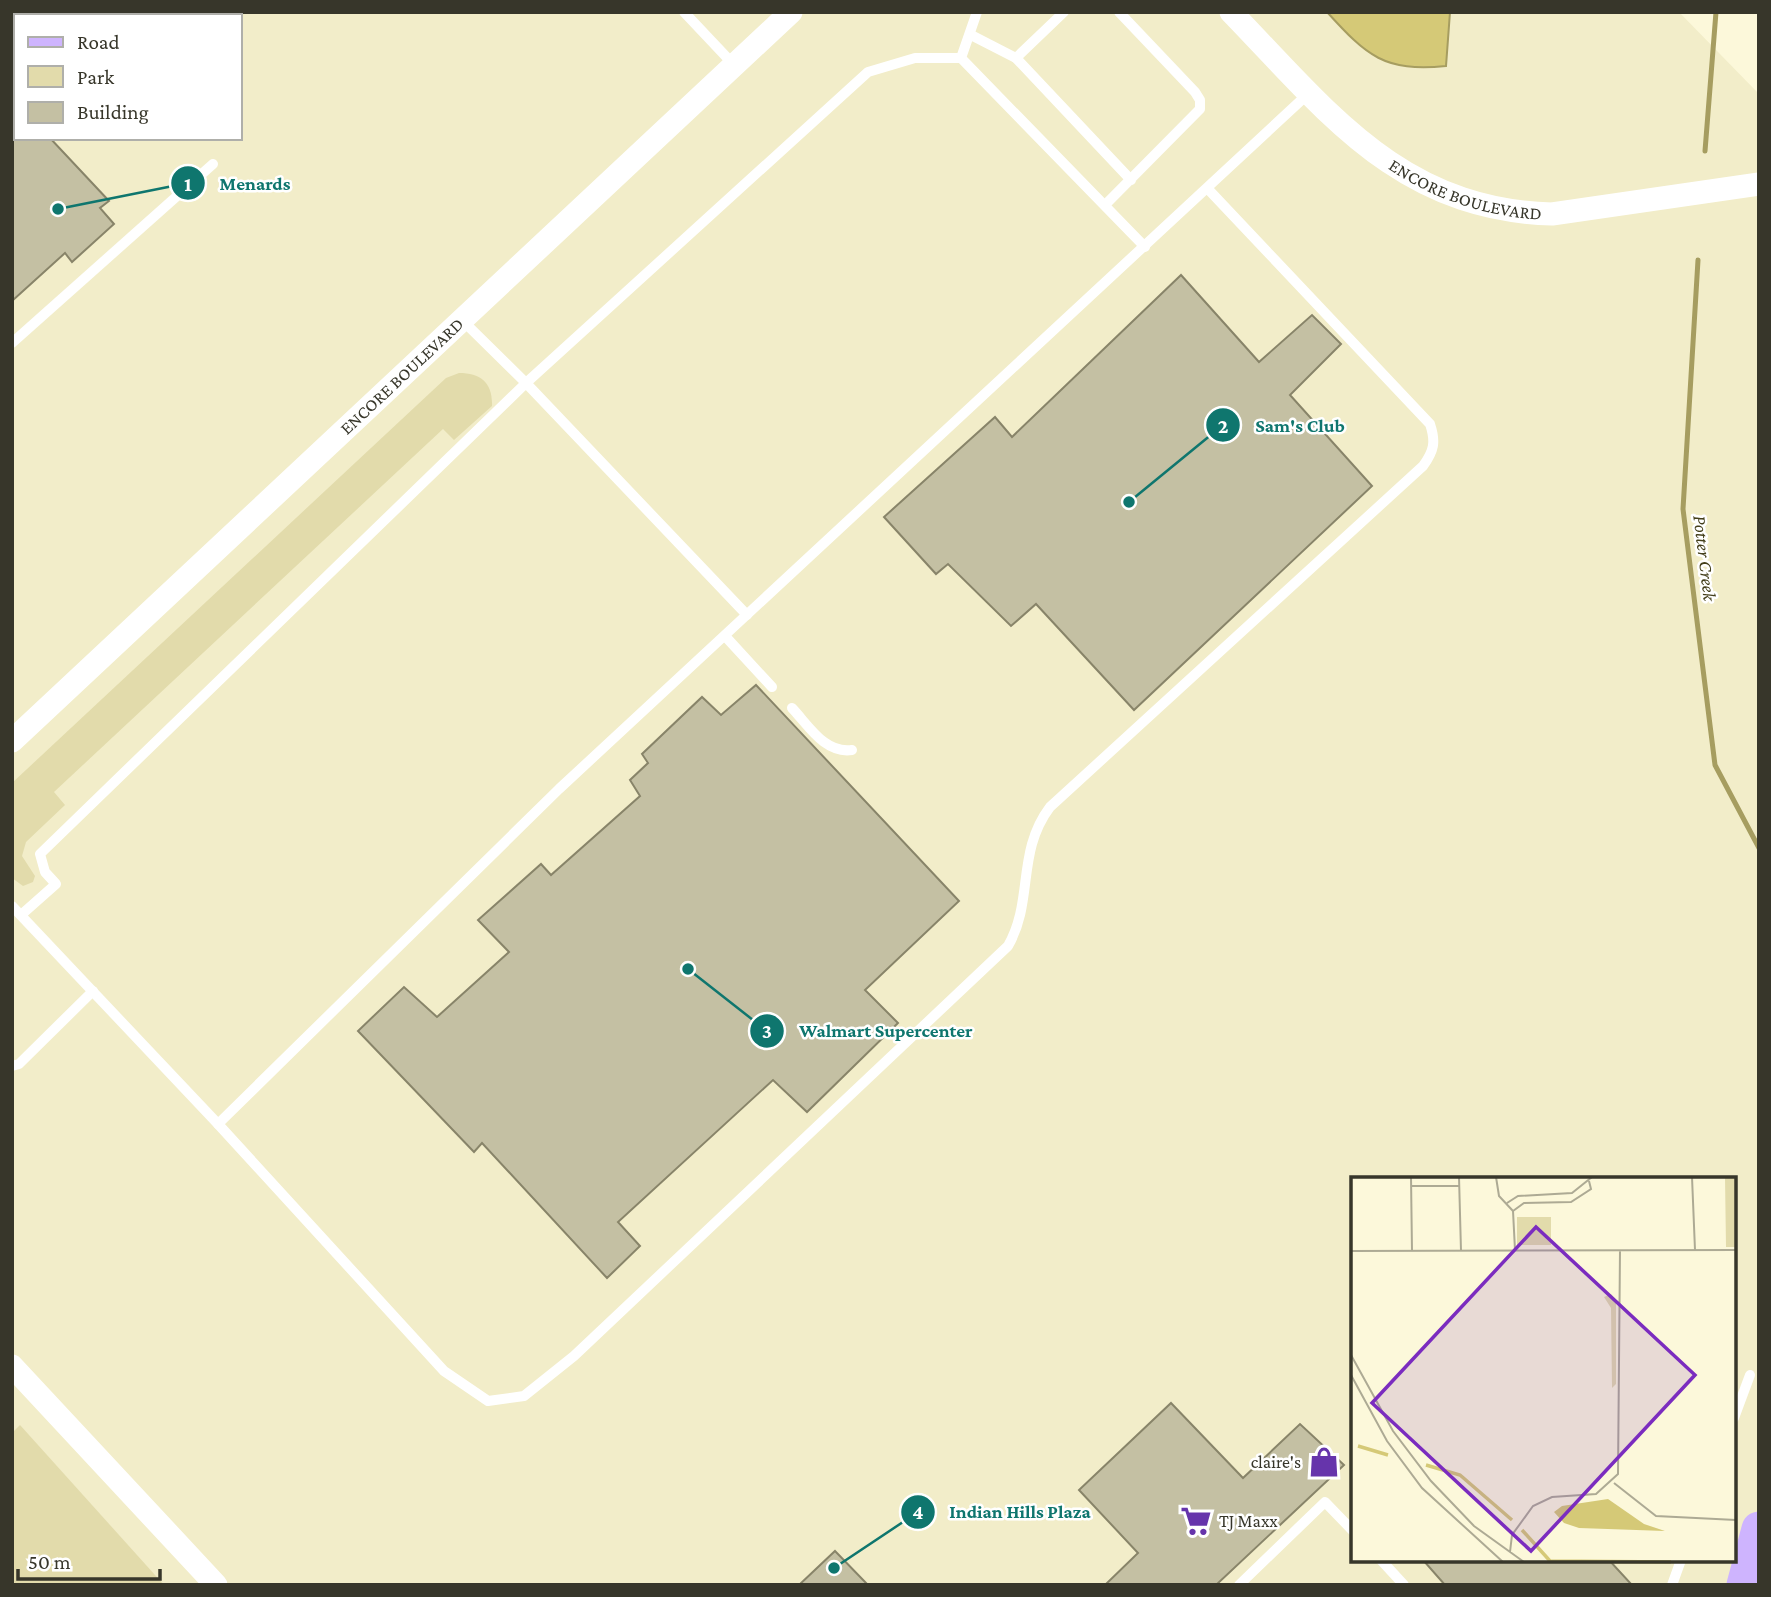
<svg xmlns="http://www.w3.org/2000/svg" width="1771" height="1597" font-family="'Crimson Pro',serif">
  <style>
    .built { fill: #f2edc9; fill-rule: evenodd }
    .green { fill: #e2dbab }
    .water { fill: #d5c977; stroke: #a69d60; stroke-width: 2 }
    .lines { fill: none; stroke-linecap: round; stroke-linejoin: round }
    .stream { stroke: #a69d60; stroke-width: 5 }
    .building { fill: #c4c0a3; stroke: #888469; stroke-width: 2 }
    .service { stroke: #fff; stroke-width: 10 }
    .minor { stroke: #fff; stroke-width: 23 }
    .primary { stroke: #ceb4fe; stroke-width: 35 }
    .labels { text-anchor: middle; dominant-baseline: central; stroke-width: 5; stroke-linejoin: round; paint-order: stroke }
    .street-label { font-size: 18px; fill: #37362a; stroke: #fff }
    .poi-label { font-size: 18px; fill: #37362a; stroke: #fff; text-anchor: end }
    .water-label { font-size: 19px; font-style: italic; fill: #443f1b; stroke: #fff }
    .inset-river { fill: none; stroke: #d5c977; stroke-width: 3.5 }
    .inset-road { fill: none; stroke: #adaa94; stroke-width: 2 }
    .view { fill: #7b2cbf; fill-opacity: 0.15; stroke: #7b2cbf; stroke-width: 3.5 }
    .inset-edge { fill: none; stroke: #37362a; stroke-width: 3.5 }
    .leader { fill: none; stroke: #0f766e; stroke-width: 2.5 }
    .callout-dot { fill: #0f766e; stroke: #fff; stroke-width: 2.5 }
    .mark-label { font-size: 21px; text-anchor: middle; font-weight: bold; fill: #fff }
    .callout-label { font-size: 19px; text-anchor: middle; font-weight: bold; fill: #0f766e; stroke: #fff; stroke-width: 5; stroke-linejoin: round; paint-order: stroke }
  </style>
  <rect width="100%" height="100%" fill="#fcf8da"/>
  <path class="built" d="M 12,12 L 1679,12 L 1759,94 L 1759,1585 L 12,1585 ZM 16,16 L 240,16 L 240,138 L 16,138 ZM 1353,1179 L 1734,1179 L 1734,1560 L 1353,1560 Z"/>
  <g class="green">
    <path d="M 459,373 C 481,373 493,383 492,406 L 454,440 L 443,429 L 54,792 L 65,805 L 26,842 L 22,856 L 35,876 L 33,882 L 23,886 L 12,878 L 12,783 L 446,378 Z"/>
    <polygon points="20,1425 164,1585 12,1585 12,1433"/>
  </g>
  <path class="water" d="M 1327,12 L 1450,12 L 1446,66 C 1384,72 1367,56 1327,12 Z"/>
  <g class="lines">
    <g class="stream">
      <polyline points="1705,151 1716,12"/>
      <polyline points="1698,260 1683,509 1715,765 1759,848"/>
    </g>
  </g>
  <g class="building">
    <polygon points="12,138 50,138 109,201 100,208 114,224 72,262 65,253 12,301"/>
    <polygon points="1181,275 1259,362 1312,315 1341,344 1290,395 1372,486 1134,710 1036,604 1011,626 948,564 936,574 884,517 995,417 1012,437"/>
    <polygon points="756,685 959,901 865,990 898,1023 807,1112 773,1080 618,1222 640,1246 607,1278 482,1143 474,1152 358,1031 404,987 437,1017 509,952 478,920 541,864 551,875 640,796 630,780 648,763 642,754 702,697 721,715"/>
    <polygon points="1171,1403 1243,1478 1300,1424 1344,1465 1216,1585 1105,1585 1138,1553 1079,1490"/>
    <polygon points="835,1551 868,1585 799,1585"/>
    <polygon points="1423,1560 1609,1560 1632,1585 1445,1585"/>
  </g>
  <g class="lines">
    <g class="service">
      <polyline points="684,12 734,65"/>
      <polyline points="977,12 961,58 1145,247"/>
      <polyline points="971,35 1016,58 1131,180"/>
      <polyline points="1016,58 1064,12"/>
      <path d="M 1207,188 L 1430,424 C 1436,442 1434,451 1423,466 L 1050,807 C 1016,852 1034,901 1008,946 L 574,1356 L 524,1396 L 488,1401 L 444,1371 L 218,1124 L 559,789 L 1309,93"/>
      <polyline points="1105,205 1200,109 1200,100 1195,92 1119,12"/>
      <polyline points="462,320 526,383 868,72 915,58 961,58"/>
      <polyline points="12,343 213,164"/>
      <polyline points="725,636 772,687"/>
      <path d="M 792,708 C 809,726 825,754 852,750"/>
      <polyline points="12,906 218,1124"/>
      <polyline points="21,915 56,884 45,872 40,854 526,383 747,615"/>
      <polyline points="12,1066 19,1064 93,991"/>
      <polyline points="1734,1418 1750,1375"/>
      <polyline points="1381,1560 1404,1585"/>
      <polyline points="1239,1585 1325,1502 1353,1531"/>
      <polyline points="1672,1585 1681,1560"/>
    </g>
    <g class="minor">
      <path id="s1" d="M 1231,12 C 1328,112 1400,210 1552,214 L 1759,184"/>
      <path id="s2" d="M 12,741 L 791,12"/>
      <polyline points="12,1366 216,1585"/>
    </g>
    <polyline class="primary" points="1744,1585 1759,1529"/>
  </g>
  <defs>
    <g id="shop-bare" transform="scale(2.415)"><path d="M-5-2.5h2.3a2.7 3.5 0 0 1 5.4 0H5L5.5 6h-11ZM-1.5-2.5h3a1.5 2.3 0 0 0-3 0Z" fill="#6634ab" stroke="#fff" stroke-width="2.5" paint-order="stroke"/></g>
    <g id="supermarket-bare" transform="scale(2.415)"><path d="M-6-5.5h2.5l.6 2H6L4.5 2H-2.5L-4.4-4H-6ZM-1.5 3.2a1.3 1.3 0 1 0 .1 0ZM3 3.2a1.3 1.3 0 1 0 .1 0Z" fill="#6634ab" stroke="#fff" stroke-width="2.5" paint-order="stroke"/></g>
  </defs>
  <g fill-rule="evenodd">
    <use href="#shop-bare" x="1324" y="1462"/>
    <use href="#supermarket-bare" x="1196" y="1521"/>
  </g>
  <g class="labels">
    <g class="street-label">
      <text stroke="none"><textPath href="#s1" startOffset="301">ENCORE BOULEVARD</textPath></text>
      <text stroke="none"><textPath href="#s2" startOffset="534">ENCORE BOULEVARD</textPath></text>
    </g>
    <g class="poi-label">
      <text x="1301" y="1462">claire's</text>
      <text x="1219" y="1521" text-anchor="start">TJ Maxx</text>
    </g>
    <g class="water-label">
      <text transform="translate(1705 558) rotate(83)">Potter Creek</text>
    </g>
  </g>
  <g transform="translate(1351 1177)">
    <rect width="385" height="385" fill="#fcf8da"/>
    <path d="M 374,0 L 385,0 L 385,70 L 375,70 ZM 166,40 L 200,40 L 200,68 L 166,68 ZM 260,117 L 265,123 L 265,207 L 261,211 L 260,131 L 253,120 Z" fill="#e2dbab"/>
    <path d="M 257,322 L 293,347 L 314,354 L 228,351 L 213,346 L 203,335 L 211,329 Z" fill="#d5c977"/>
    <path class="inset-river" d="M 7,269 L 37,278M 75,288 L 109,298 L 161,343M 171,353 L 199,384 L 320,385"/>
    <path class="inset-road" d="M 60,0 L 61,74M 108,0 L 110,74M 145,0 L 148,19 L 162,34 L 164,73M 341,0 L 344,73M 61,9 L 109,9M 156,26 L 167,19 L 221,16 L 241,0M 162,34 L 173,26 L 220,25 L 240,12 L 238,4M 0,74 L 385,73M 0,178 L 42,254 L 80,304 L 123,349 L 173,385M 0,198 L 36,264 L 71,311 L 152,385M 263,306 L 305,339 L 385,343M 159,375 L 161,358 L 182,329 L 201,320 L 245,317 L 267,297 L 269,73"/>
    <path class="view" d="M 185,50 L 344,198 L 180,374 L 21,226 Z"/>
    <rect width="385" height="385" class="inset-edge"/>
  </g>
  <path class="leader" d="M58 209L188 183M1129 502L1223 425M688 969L767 1031M834 1568L918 1512"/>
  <g class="callout-dot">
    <circle cx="58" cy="209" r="7"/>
    <circle cx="1129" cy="502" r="7"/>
    <circle cx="688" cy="969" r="7"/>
    <circle cx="834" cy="1568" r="7"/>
    <circle cx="188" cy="183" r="18"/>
    <circle cx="1223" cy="425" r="18"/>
    <circle cx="767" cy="1031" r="18"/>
    <circle cx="918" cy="1512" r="18"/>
  </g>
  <g class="mark-label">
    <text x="188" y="191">1</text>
    <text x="1223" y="433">2</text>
    <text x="767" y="1038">3</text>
    <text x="918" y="1519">4</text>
  </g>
  <g class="callout-label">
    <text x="255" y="190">Menards</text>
    <text x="1300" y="432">Sam's Club</text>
    <text x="886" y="1037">Walmart Supercenter</text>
    <text x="1020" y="1518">Indian Hills Plaza</text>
  </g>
  <rect width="1771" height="1597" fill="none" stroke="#37362a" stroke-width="28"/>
  <rect x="14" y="14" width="228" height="126" fill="#ffffff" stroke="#afafaa" stroke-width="2"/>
  <rect x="28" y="37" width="35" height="10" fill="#ceb4fe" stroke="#afafaa" stroke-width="2"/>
  <text x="77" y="49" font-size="21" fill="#37362a">Road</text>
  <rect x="28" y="66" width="35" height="21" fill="#e2dbab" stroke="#afafaa" stroke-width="2"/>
  <text x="77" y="84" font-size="21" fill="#37362a">Park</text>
  <rect x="28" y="102" width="35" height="21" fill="#c4c0a3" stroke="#afafaa" stroke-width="2"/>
  <text x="77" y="119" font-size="21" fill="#37362a">Building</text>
  <path d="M18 1569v10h142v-10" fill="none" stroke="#37362a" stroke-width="3.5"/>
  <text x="28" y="1569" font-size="21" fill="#37362a" stroke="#ffffff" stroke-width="5" paint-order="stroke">50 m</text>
</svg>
